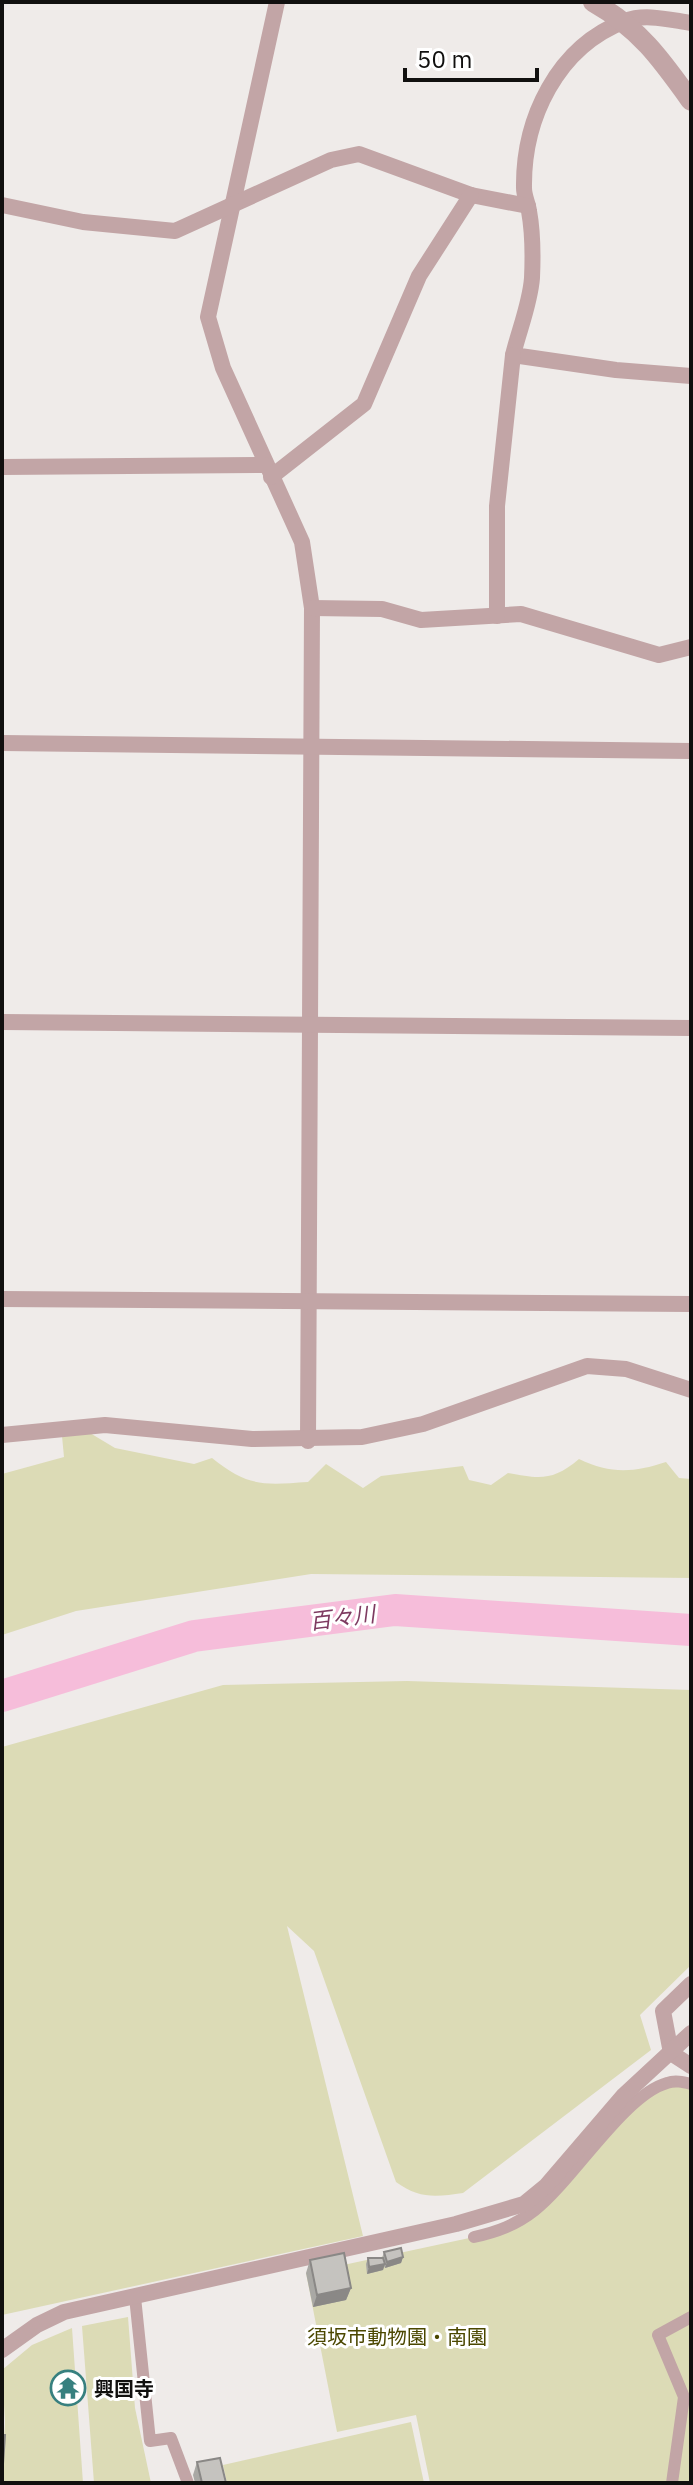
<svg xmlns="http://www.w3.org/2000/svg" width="693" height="2485" font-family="'IBM Plex Sans','Noto Sans JP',sans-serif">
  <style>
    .green { fill: #dcdbb6 }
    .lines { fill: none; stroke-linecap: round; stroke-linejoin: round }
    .river { stroke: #f6bdda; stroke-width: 32 }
    .pedestrian { stroke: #c2a5a6; stroke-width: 12 }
    .minor { stroke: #c2a5a6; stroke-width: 16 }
    .tertiary { stroke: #c2a5a6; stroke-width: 20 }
    .wall { fill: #a9a8a4 }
    .shaded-wall { fill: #8a8886 }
    .building { fill: #c5c3bf; stroke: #8a8886; stroke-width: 2 }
    .labels { text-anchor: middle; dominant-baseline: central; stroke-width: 6; stroke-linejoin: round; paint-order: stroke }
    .park-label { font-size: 20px; fill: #4b4700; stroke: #fff }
    .poi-label { font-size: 20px; font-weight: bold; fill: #11100f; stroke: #fff; text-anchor: start }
    .water-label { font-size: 22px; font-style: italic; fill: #7e3b61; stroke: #fff }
  </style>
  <rect width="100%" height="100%" fill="#efebe9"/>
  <g class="green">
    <path d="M 90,1433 L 115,1448 L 194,1464 L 212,1458 C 248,1487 263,1485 308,1482 L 326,1464 L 363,1488 L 381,1476 L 463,1466 L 469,1480 L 491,1485 L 508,1473 C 540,1479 553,1481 579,1459 C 610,1474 633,1473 666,1462 L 679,1478 L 691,1479 L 691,1578 L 311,1574 L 76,1611 L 2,1635 L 2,1474 L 64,1457 L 62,1436 Z"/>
    <path d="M 407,1681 L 691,1690 L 691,1965 L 640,2015 L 651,2050 L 463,2193 C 436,2197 419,2199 396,2182 L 314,1951 L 287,1926 L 363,2236 L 2,2315 L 2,1747 L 223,1685 Z"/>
    <polygon points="691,2084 691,2483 430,2483 416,2415 337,2432 306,2273 502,2231 659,2086"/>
    <polygon points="128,2317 135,2408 151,2483 94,2483 82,2326"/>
    <polygon points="72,2328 83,2483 2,2483 5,2422 2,2370 32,2345"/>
    <polygon points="411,2422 424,2483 227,2483 223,2465"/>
  </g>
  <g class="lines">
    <polyline class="river" points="2,1696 194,1636 395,1610 691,1630"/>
    <g class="pedestrian">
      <path d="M 474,2237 C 497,2232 516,2225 535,2210 C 573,2180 624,2095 667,2083 C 675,2080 683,2082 691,2084"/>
      <polyline points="135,2297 150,2441 171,2438 188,2483"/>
      <polyline points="672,2483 684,2397 658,2335 691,2317"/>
    </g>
    <g class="minor">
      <polyline points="277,2 208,317 223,368 302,542 312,608 308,1441"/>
      <path d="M 691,23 C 670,20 645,13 625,21 C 557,47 523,119 524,188 C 524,196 528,203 529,211 C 533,233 533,256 532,278 C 530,304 519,330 513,355 L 616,370 L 691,376"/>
      <polyline points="2,205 83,222 175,231 331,160 359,154 471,195 528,206"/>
      <polyline points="2,467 265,465"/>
      <polyline points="271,477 364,404 419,276 471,195"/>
      <polyline points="312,608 382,609 421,620 521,614 659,655 691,647"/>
      <polyline points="497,616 497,506 513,355"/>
      <polyline points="2,743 691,751"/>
      <polyline points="2,1022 691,1028"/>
      <polyline points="2,1299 691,1304"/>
      <polyline points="2,1435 105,1425 252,1439 362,1437 423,1424 587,1366 626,1369 691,1390"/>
      <polyline points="691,1984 663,2011 671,2053 691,2066"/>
      <polyline points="2,2350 37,2325 64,2312 456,2224 524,2204 546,2186 624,2095 691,2033"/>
    </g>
    <path class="tertiary" d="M 593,2 C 639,28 661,59 691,101"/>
  </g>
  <g class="wall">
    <polygon points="384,2252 403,2257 401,2263 385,2268 384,2266 383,2270 367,2274 366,2264 368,2258 382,2258"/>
    <polygon points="310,2260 351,2288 346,2300 313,2307 306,2273"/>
    <polygon points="197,2462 226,2483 195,2483 193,2475"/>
  </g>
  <g class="shaded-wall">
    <polygon points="403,2257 401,2263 385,2268 387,2262"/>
    <polygon points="385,2264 383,2270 367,2274 369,2267"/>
    <polygon points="351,2288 346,2300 313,2307 317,2295"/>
  </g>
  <g class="building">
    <polygon points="401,2248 403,2257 387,2262 384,2252"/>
    <polygon points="344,2253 351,2288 317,2295 310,2260"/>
    <polygon points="368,2258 383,2258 385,2264 369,2267"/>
    <polygon points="2,2435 5,2435 3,2464 2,2464"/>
    <polygon points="220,2458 226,2483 202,2483 197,2462"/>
  </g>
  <defs>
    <g id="temple-ring" transform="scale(1.8)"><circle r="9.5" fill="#fff" stroke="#37807f" stroke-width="1.5"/><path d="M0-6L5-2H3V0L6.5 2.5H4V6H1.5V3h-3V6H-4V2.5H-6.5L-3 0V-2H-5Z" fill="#37807f"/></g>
  </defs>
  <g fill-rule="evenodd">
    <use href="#temple-ring" x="68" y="2388"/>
  </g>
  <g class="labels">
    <g class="park-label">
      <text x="397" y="2336">須坂市動物園・南園</text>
    </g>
    <g class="poi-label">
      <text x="94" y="2388">興国寺</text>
    </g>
    <g class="water-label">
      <text transform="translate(342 1617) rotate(-7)">百々川</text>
    </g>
  </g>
  <rect width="693" height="2485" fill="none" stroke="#11100f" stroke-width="8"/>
  <path d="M405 68v12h132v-12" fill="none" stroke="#11100f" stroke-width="4"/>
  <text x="417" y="68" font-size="24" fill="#11100f" stroke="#ffffff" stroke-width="6" paint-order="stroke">50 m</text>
</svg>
